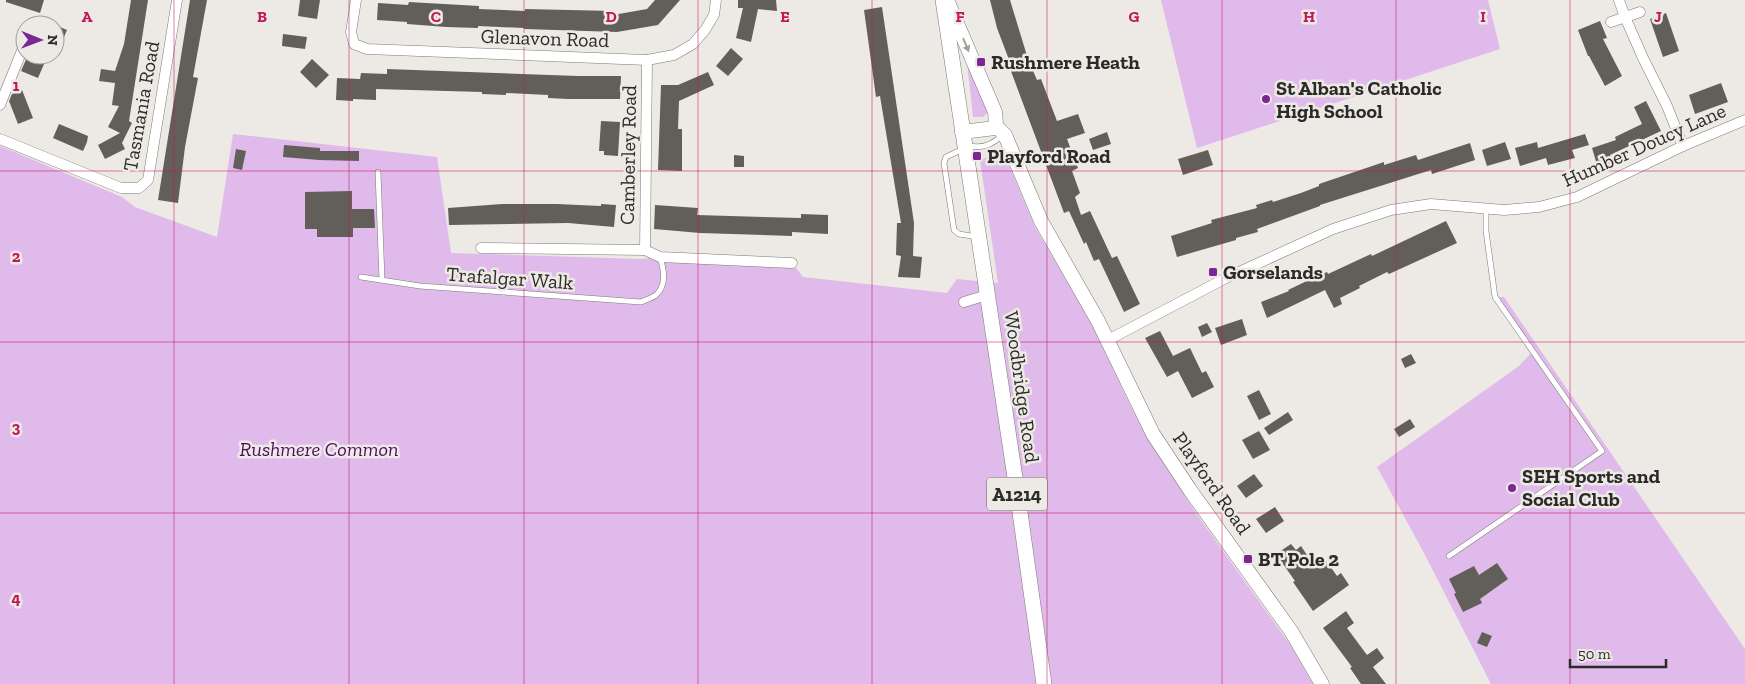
<svg xmlns="http://www.w3.org/2000/svg" width="1745" height="684" font-family="'Zilla Slab',serif">
  <style>
    .green { fill: #dfbaeb }
    .building { fill: #625f5b }
    .lines { fill: none; stroke-linecap: round; stroke-linejoin: round }
    .lane-casing { stroke: #7d7a76; stroke-width: 6 }
    .street-casing { stroke: #7d7a76; stroke-width: 11 }
    .secondary-casing { stroke: #7d7a76; stroke-width: 15 }
    .primary-casing { stroke: #7d7a76; stroke-width: 16 }
    .lane { stroke: #fff; stroke-width: 5 }
    .street { stroke: #fff; stroke-width: 10 }
    .secondary { stroke: #fff; stroke-width: 14 }
    .primary { stroke: #fff; stroke-width: 15 }
    .oneway { fill: #a0a09f }
    .grid { fill: none; stroke: #c2185b; stroke-width: 1; stroke-opacity: 0.55 }
    .poi-dot { fill: #7c2695; stroke: #edeae5; stroke-width: 2 }
    .labels { text-anchor: middle; dominant-baseline: central; stroke-width: 5; stroke-linejoin: round; paint-order: stroke }
    .shield { fill: #edeae5; stroke: #666461; stroke-width: 1 }
    .shield-label { font-size: 19px; font-weight: bold; fill: #2c2b29 }
    .street-label { font-size: 20px; fill: #2c2b29; stroke: #edeae5 }
    .poi-label { font-size: 20px; font-weight: bold; fill: #2c2b29; stroke: #edeae5; text-anchor: start }
    .park-label { font-size: 20px; font-style: italic; fill: #4f0861; stroke: #edeae5 }
    .grid-label { font-size: 16px; text-anchor: middle; font-weight: bold; fill: #c2185b; stroke: #edeae5; stroke-width: 5; stroke-linejoin: round; paint-order: stroke }
  </style>
  <rect width="100%" height="100%" fill="#edeae5"/>
  <g class="green">
    <polygon points="1161,0 1488,0 1500,49 1197,148"/>
    <polygon points="967,62 987,109 987,113 983,117 973,117"/>
    <polygon points="233,134 437,157 451,253 641,259 660,257 792,263 803,277 947,293 957,279 998,283 980,160 998,153 1004,153 1035,227 1092,324 1128,401 1148,439 1196,513 1291,646 1313,684 0,684 0,146 122,197 135,207 217,237"/>
    <polygon points="1495,297 1504,297 1745,649 1745,684 1491,684 1424,553 1377,467 1519,366 1532,352"/>
  </g>
  <g class="building">
    <polygon points="6,0 44,0 40,13 6,2"/>
    <polygon points="131,0 148,0 129,121 132,123 122,143 125,149 105,159 98,145 120,133 108,127 119,106 112,105 115,83 99,81 101,69 115,71 124,44"/>
    <polygon points="190,0 207,0 193,77 198,78 185,147 178,203 158,200"/>
    <polygon points="300,0 320,0 317,19 298,16"/>
    <polygon points="655,0 680,0 658,25 617,32 524,29 524,28 478,26 478,28 446,27 407,24 407,22 377,20 378,3 408,5 409,2 479,6 479,9 525,11 525,9 613,11 613,15 647,9"/>
    <polygon points="738,0 776,0 777,11 758,9 751,42 736,38 743,8 738,8"/>
    <polygon points="990,0 1010,0 1028,59 1037,80 1041,79 1057,121 1078,114 1085,133 1067,139 1078,168 1072,171 1080,193 1075,197 1081,215 1090,211 1112,258 1117,256 1140,304 1124,312 1099,259 1094,261 1086,242 1084,244 1069,211 1064,213 1009,66 1011,65 997,28"/>
    <polygon points="882,7 914,223 913,256 922,257 920,278 898,277 901,256 896,255 897,223 901,223 880,96 876,97 864,10"/>
    <polygon points="1666,13 1679,51 1663,57 1650,19"/>
    <polygon points="1600,21 1607,38 1603,39 1622,76 1605,86 1589,56 1588,56 1578,30"/>
    <polygon points="55,25 67,30 55,58"/>
    <polygon points="283,34 307,37 305,49 282,46"/>
    <polygon points="731,48 743,59 728,76 716,66"/>
    <polygon points="28,55 41,55 47,57 38,78 21,71"/>
    <polygon points="312,59 329,75 316,88 300,72"/>
    <polygon points="387,69 578,76 621,76 620,99 568,99 548,98 548,95 506,93 506,95 482,94 482,92 376,89 376,100 353,99 353,101 336,100 337,78 360,79 361,73 387,74"/>
    <polygon points="708,72 714,85 679,101 678,129 682,129 682,171 658,170 661,85 678,85"/>
    <polygon points="1721,83 1728,102 1695,114 1689,95"/>
    <polygon points="22,90 33,118 18,124 9,101 12,94"/>
    <polygon points="1646,101 1661,131 1610,155 1612,163 1598,168 1592,148 1616,140 1615,137 1642,124 1634,107"/>
    <polygon points="601,121 620,122 618,156 604,155 604,151 599,151"/>
    <polygon points="59,124 88,136 87,142 83,151 53,138"/>
    <polygon points="1107,132 1111,144 1093,150 1089,139"/>
    <polygon points="1585,134 1589,145 1572,150 1575,158 1548,165 1546,158 1520,166 1515,148 1537,142 1538,148"/>
    <polygon points="1505,142 1511,159 1487,166 1482,150"/>
    <polygon points="1470,143 1475,160 1432,174 1431,170 1320,205 1320,206 1257,229 1258,232 1236,238 1236,240 1177,257 1171,236 1212,223 1211,220 1257,208 1256,205 1272,200 1273,202 1301,193 1319,186 1319,184 1384,162 1384,165 1416,155 1418,160"/>
    <polygon points="284,145 320,148 320,151 359,151 359,161 319,160 283,157"/>
    <polygon points="236,149 246,151 242,170 233,168"/>
    <polygon points="1208,150 1213,165 1183,175 1178,159"/>
    <polygon points="734,155 744,156 744,167 734,167"/>
    <polygon points="352,191 352,209 374,209 375,228 353,228 353,237 317,237 317,229 305,229 305,192"/>
    <polygon points="502,204 557,204 601,206 601,204 616,205 614,227 568,223 449,225 448,208"/>
    <polygon points="655,205 698,208 697,215 801,218 801,214 828,215 828,234 792,232 792,236 700,233 654,229"/>
    <polygon points="1446,221 1457,243 1389,274 1387,272 1359,286 1360,288 1340,298 1342,304 1334,308 1325,290 1267,318 1261,302 1289,291 1288,290 1313,278 1327,272 1328,274 1371,254 1372,256"/>
    <polygon points="1242,319 1247,335 1221,345 1215,328"/>
    <polygon points="1207,323 1212,332 1202,337 1198,327"/>
    <polygon points="1160,331 1173,356 1190,348 1202,373 1206,371 1214,387 1192,398 1178,371 1167,377 1145,338"/>
    <polygon points="1411,354 1416,363 1405,368 1401,359"/>
    <polygon points="1259,390 1271,414 1259,420 1247,396"/>
    <polygon points="1288,412 1293,420 1269,435 1264,428"/>
    <polygon points="1410,419 1415,427 1399,437 1394,429"/>
    <polygon points="1259,431 1270,450 1253,459 1242,440"/>
    <polygon points="1254,474 1263,486 1246,498 1237,486"/>
    <polygon points="1275,507 1284,521 1266,533 1256,519"/>
    <polygon points="1291,544 1296,550 1301,546 1315,567 1325,559 1337,576 1341,573 1349,585 1313,611 1293,582 1295,581 1276,554"/>
    <polygon points="1497,563 1508,579 1480,599 1482,603 1463,612 1454,594 1456,593 1449,579 1474,566 1479,575"/>
    <polygon points="1346,611 1354,623 1347,628 1367,655 1377,648 1384,658 1373,667 1386,684 1361,684 1350,668 1352,667 1323,628"/>
    <polygon points="1482,632 1492,636 1487,647 1477,643"/>
  </g>
  <g class="lines">
    <g class="lane-casing">
      <g id="lane">
        <path d="M 967,145 C 982,150 993,144 1004,134"/>
        <polyline points="963,149 946,157 944,163 954,230 959,234 978,237"/>
        <polyline points="378,172 382,280"/>
        <path d="M 361,277 L 420,286 L 641,302 C 645,300 652,298 656,295 C 667,285 664,270 660,257"/>
        <polyline points="1449,556 1602,451 1495,297 1486,231 1486,209"/>
      </g>
    </g>
    <g class="street-casing">
      <g id="street">
        <polyline points="356,0 351,32 354,44 367,49 647,60 674,55 693,44 705,30 714,15 716,0"/>
        <polyline points="1619,0 1625,17 1643,58 1667,106 1683,146"/>
        <polyline points="1611,22 1640,12"/>
        <polyline points="0,105 25,43"/>
        <polyline points="0,139 121,188 139,188 148,180 177,0"/>
        <polyline points="481,248 645,250 660,257 792,263"/>
        <polyline points="645,250 647,60"/>
        <polyline points="964,302 987,295"/>
        <polyline points="1108,340 1226,278 1333,229 1391,210 1431,204 1504,210 1539,207 1577,197 1683,146 1745,120"/>
      </g>
    </g>
    <g class="secondary-casing">
      <g id="secondary">
        <polyline points="947,0 995,112 996,124 995,128"/>
        <polyline points="962,132 995,128 999,129 1005,135 1041,221 1098,321 1153,434 1190,490 1291,631 1322,684"/>
      </g>
    </g>
    <g class="primary-casing">
      <polyline id="primary" points="943,0 1017,491 1044,684"/>
    </g>
    <use href="#lane" class="lane"/>
    <use href="#street" class="street"/>
    <use href="#secondary" class="secondary"/>
    <use href="#primary" class="primary"/>
  </g>
  <defs><path id="oneway-solid" d="M-6-.8H1V-3.2L6.5 0L1 3.2V.8H-6Z" transform="scale(1.25)"/></defs>
  <use class="oneway" href="#oneway-solid" transform="translate(966 45) rotate(67)"/>
  <path class="grid" d="M 174,0 L 174,684M 349,0 L 349,684M 524,0 L 524,684M 698,0 L 698,684M 872,0 L 872,684M 1047,0 L 1047,684M 1222,0 L 1222,684M 1396,0 L 1396,684M 1570,0 L 1570,684M 0,171 L 1745,171M 0,342 L 1745,342M 0,513 L 1745,513"/>
  <g class="poi-dot">
    <rect x="976" y="57" width="10" height="10" rx="2.5"/>
    <circle cx="1266" cy="99" r="5"/>
    <rect x="972" y="151" width="10" height="10" rx="2.5"/>
    <rect x="1208" y="267" width="10" height="10" rx="2.5"/>
    <circle cx="1512" cy="488" r="5"/>
    <rect x="1243" y="554" width="10" height="10" rx="2.5"/>
  </g>
  <g class="labels">
    <rect class="shield" x="987" y="477.5" width="60" height="33" rx="4"/>
    <g class="shield-label">
      <text x="1017" y="494">A1214</text>
    </g>
    <g class="street-label">
      <text transform="translate(545 38) rotate(2)">Glenavon Road</text>
      <text transform="translate(141 106) rotate(-80)">Tasmania Road</text>
      <text transform="translate(1644 145) rotate(-24)">Humber Doucy Lane</text>
      <text transform="translate(628 155) rotate(-89)">Camberley Road</text>
      <text transform="translate(510 278) rotate(4)">Trafalgar Walk</text>
      <text transform="translate(1022 387) rotate(82)">Woodbridge Road</text>
      <text transform="translate(1212 483) rotate(55)">Playford Road</text>
    </g>
    <g class="poi-label">
      <text x="991" y="62">Rushmere Heath</text>
      <text x="1276" y="88">St Alban's Catholic<tspan x="1276" dy="23">High School</tspan></text>
      <text x="987" y="156">Playford Road</text>
      <text x="1223" y="272">Gorselands</text>
      <text x="1522" y="476">SEH Sports and<tspan x="1522" dy="23">Social Club</tspan></text>
      <text x="1258" y="559">BT Pole 2</text>
    </g>
    <g class="park-label">
      <text x="319" y="449">Rushmere Common</text>
    </g>
  </g>
  <g class="grid-label">
    <text x="87" y="22">A</text>
    <text x="262" y="22">B</text>
    <text x="436" y="22">C</text>
    <text x="611" y="22">D</text>
    <text x="785" y="22">E</text>
    <text x="960" y="22">F</text>
    <text x="1134" y="22">G</text>
    <text x="1309" y="22">H</text>
    <text x="1483" y="22">I</text>
    <text x="1658" y="22">J</text>
    <text x="16" y="91">1</text>
    <text x="16" y="262">2</text>
    <text x="16" y="433">3</text>
    <text x="16" y="604">4</text>
  </g>
  <g transform="translate(40 40) rotate(91)"><circle r="24" fill="#edeae5" stroke="#a09e9a"/>
  <path d="M0-4L9 19L0 12L-9 19Z" fill="#7c2695"/>
  <text y="-8" font-size="14" font-weight="bold" text-anchor="middle" fill="#2c2b29">N</text>
  </g>
  <path d="M1570 659v8h96v-8" fill="none" stroke="#2c2b29" stroke-width="2.5"/>
  <text x="1578" y="659" font-size="15" fill="#2c2b29" stroke="#edeae5" stroke-width="4" paint-order="stroke">50 m</text>
</svg>
